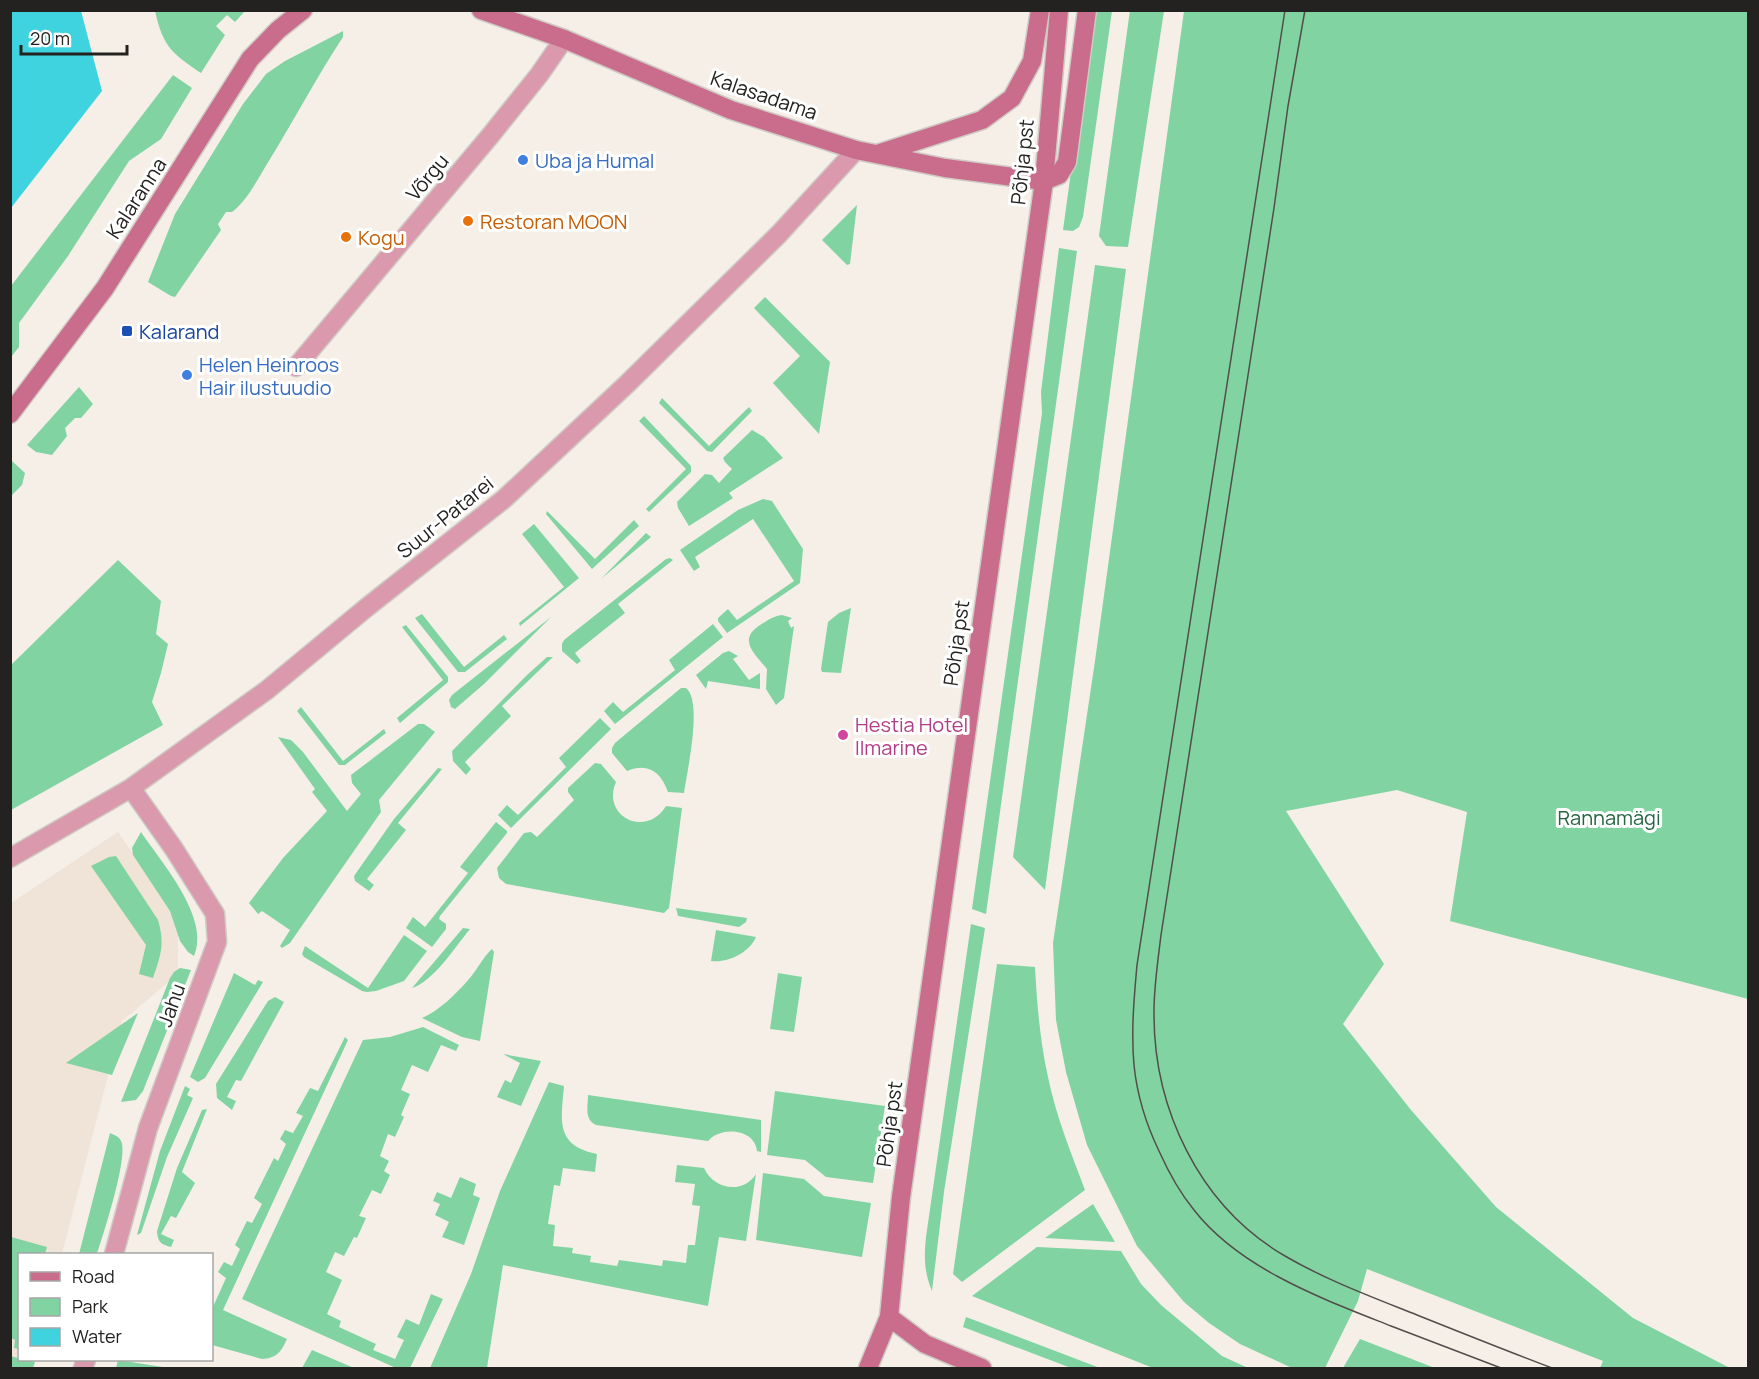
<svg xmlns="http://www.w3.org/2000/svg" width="1759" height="1379" font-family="Manrope,sans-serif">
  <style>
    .built { fill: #efe4d7 }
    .green { fill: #81d4a1 }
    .water { fill: #3ed3de }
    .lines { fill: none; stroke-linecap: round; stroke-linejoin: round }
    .street-casing { stroke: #cfcac4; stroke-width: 21 }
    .secondary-casing { stroke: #cfcac4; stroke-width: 21 }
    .street { stroke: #da99ac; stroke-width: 18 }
    .secondary { stroke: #ca6c8b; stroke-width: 18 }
    .tram { stroke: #514e4b; stroke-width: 1.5 }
    .shop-dot { fill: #3f7fe0; stroke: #fff; stroke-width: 2 }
    .food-dot { fill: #e8710a; stroke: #fff; stroke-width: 2 }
    .transit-dot { fill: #1a4fb4; stroke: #fff; stroke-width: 2 }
    .hotel-dot { fill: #d1479c; stroke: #fff; stroke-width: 2 }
    .labels { text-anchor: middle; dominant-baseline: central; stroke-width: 6; stroke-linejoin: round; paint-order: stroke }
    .street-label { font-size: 20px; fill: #242220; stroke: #fff }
    .shop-label { font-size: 20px; fill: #366cbe; stroke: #fff; text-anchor: start }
    .food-label { font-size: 20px; fill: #c56008; stroke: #fff; text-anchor: start }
    .transit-label { font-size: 20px; fill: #164399; stroke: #fff; text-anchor: start }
    .hotel-label { font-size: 20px; fill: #b23c85; stroke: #fff; text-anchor: start }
    .park-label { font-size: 20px; fill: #246641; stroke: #fff }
  </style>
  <rect width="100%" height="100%" fill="#f5efe8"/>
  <polygon class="built" points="118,832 178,921 178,974 122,1021 62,1254 20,1254 19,1347 15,1363 11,1362 11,903"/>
  <g class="green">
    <polygon points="1130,10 1164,11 1128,247 1106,246 1099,236"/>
    <path d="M 155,11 L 155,10 L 245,11 L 235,22 L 227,15 L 216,26 L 225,35 L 201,73 C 171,53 163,46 155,11 Z"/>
    <polygon points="1093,11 1112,11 1083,217 1079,227 1073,231 1063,230"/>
    <polygon points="1184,11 1748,11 1748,999 1450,921 1467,812 1397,790 1286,811 1384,964 1343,1024 1411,1110 1496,1207 1633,1318 1730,1368 1600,1368 1603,1361 1367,1269 1358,1301 1325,1368 1292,1368 1240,1344 1209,1323 1184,1302 1137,1246 1087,1145 1066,1072 1056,1020 1053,943 1095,661"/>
    <path d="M 343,31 L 343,37 C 316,78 293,122 267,164 C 257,180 247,201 232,212 L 226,212 L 218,224 L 221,230 L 175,297 L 171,296 L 148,282 L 175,214 L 243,104 L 266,74 L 285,61 Z"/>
    <polygon points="173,75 192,88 161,139 129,161 68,256 19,323 19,347 11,357 11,286"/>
    <polygon points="857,205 850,264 847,265 822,240"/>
    <polygon points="1059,248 1077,251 986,914 972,909 1042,413 1041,392"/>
    <polygon points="1095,265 1126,269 1045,890 1013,857"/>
    <polygon points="765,297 830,362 819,434 773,383 800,356 754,308"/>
    <polygon points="79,387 93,404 81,418 75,418 65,428 67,436 52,455 36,452 27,445"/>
    <polygon points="662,398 709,446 749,407 752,411 712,452 707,451 659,403"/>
    <polygon points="644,416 691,466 691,472 649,512 646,509 686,469 639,421"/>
    <polygon points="752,430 764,437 783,458 729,493 733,498 689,526 678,508 677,502 705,474 712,475 719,483 732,469 725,462 723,458"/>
    <polygon points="12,461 25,473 22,485 11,496"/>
    <polygon points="763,499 772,501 803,549 800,583 727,633 718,621 718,618 728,609 737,620 794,581 753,519 695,557 700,567 694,571 680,550 738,510"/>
    <polygon points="547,511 595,559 634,520 639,526 592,569 546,514"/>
    <polygon points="534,524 579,578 520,626 519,623 564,587 522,534"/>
    <polygon points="646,533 651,537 601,579"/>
    <polygon points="670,558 673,560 618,604 625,613 575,653 581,661 577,664 562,651 562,644 564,640 666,559"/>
    <polygon points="118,560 161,601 156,634 168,644 161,673 152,702 163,725 11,810 11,665"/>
    <polygon points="851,608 841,673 822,672 821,669 828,622 839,613"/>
    <polygon points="422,614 464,667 504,635 507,639 465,672 458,672 415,618"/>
    <path d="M 782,615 L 792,618 L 788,621 L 791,628 L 794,626 L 784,698 L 776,705 L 766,689 L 767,669 C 755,654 737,640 760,625 C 767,621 773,616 782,615 Z"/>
    <polygon points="551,617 484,684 455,709 451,707 449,700 452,695"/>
    <polygon points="713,624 723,637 615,724 604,711 613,702 623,712 675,670 669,660"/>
    <polygon points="406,625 448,677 448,682 400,723 397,718 443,680 402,627"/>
    <polygon points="729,651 738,656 733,659 749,680 760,673 760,689 708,681 706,689 696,675 723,653"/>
    <polygon points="547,657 553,657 502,706 511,716 465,762 471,769 466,775 453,761 452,751 527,675"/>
    <path d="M 681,688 L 686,688 C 703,701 687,772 684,793 L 668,792 C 661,772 648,762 627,771 L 612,753 L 612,748 L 615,743 Z"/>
    <polygon points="301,707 343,761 384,729 386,733 345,765 339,765 297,711"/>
    <polygon points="600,718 611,729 511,828 498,815 507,805 518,815 566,767 559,758"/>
    <polygon points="418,724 424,724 435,732 379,800 381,812 290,943 282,948 280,946 290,930 262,911 258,914 249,903 283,858 327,811 312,792 315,789 278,737 291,740 303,752 347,811 361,794 352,783 351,775"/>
    <path d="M 595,763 L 601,764 L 616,782 C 601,816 646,839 666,806 L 682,808 L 669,908 L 664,913 L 506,884 L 499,878 L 497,868 L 524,833 L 531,832 L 537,837 L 574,800 L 568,792 L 568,788 Z"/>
    <polygon points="438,768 442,769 398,823 406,830 367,879 374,885 369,891 355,881 354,876 394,819"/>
    <polygon points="496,822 507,831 507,833 440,916 439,919 446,924 446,929 432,947 406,928 413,917 425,927 468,873 460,867"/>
    <path d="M 141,832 C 161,862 211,918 194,956 L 188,952 L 180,941 L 170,911 L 133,855 L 132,848 Z"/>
    <path d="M 116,856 L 158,920 C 165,944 161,955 153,978 L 139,974 L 146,945 L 91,866 L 109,857 Z"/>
    <polygon points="676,908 747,918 746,922 739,927 678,916"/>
    <path d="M 971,924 L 985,928 L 944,1192 L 932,1291 C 924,1272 924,1257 926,1237 Z"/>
    <path d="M 463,928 L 470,929 C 455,947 434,981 412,988 Z"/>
    <path d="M 716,930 L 756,937 C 749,953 728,963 711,961 Z"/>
    <polygon points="404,935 427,951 404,981 376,991 367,992 362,991 304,957 302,954 305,946 368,988"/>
    <path d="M 492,949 L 494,952 L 480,1041 L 462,1037 L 422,1018 C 440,1010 456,994 469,979 C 477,970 483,957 492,949 Z"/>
    <path d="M 997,964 L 1035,967 C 1037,1004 1040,1041 1048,1077 C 1056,1116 1071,1153 1085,1190 L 962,1282 L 953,1274 Z"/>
    <polygon points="180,968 191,970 143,1091 136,1100 121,1102 170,978 174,972"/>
    <polygon points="234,973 255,985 258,980 263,982 205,1078 198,1082 190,1077"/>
    <polygon points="778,973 802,977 794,1032 770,1029"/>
    <polygon points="275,997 284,1002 241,1081 236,1080 227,1097 236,1101 232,1110 217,1098 216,1084 268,1001"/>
    <polygon points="138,1013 112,1075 66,1063"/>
    <polygon points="423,1027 459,1045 456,1051 441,1045 428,1072 412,1065 401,1090 410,1094 401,1115 404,1117 395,1137 388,1134 380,1156 389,1161 384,1171 390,1175 381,1194 372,1190 359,1216 366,1218 357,1238 354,1237 344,1256 335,1252 326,1272 342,1280 327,1314 341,1321 339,1327 376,1344 373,1350 395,1359 404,1340 397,1337 406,1319 419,1325 431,1294 443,1299 410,1368 396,1368 242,1299 363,1040 390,1037"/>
    <path d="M 345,1037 L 348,1040 L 223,1310 L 287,1339 C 281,1352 277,1358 262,1359 L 212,1345 L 212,1309 L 226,1278 L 218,1272 L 224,1262 L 232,1266 L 240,1249 L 235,1245 L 247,1221 L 252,1223 L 262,1204 L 254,1198 L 274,1158 L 278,1161 L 286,1144 L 280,1139 L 285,1130 L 293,1133 L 303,1116 L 296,1113 L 310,1088 L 318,1091 Z"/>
    <polygon points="503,1054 541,1061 521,1106 497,1097 505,1080 511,1083 520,1063"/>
    <path d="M 549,1082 L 564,1086 C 561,1121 555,1145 597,1154 L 595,1172 L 563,1168 L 560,1186 L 554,1185 L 548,1224 L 555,1225 L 553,1246 L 573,1248 L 572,1253 L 591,1256 L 590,1262 L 617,1266 L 619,1260 L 662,1266 L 663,1260 L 686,1263 L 688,1245 L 695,1245 L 700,1206 L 692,1205 L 695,1184 L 675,1182 L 677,1165 L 704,1168 C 713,1189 743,1195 756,1174 L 746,1241 L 719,1237 L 708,1306 L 503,1265 L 487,1368 L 430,1368 L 471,1274 L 500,1191 Z"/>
    <polygon points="185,1086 190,1089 187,1095 193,1098 167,1157 141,1233 137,1235 160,1151"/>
    <polygon points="775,1091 885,1106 873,1183 826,1177 805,1160 767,1155"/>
    <path d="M 588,1095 L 761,1120 L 761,1152 L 757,1151 C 755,1128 720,1126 708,1141 L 596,1125 C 584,1119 588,1107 588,1095 Z"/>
    <path d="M 207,1109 L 182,1172 L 195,1183 L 176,1218 L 171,1216 L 161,1234 L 174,1240 L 171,1247 C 160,1244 158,1242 157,1231 L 177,1168 L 202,1110 Z"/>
    <path d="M 110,1133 C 114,1135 119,1136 121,1141 C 129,1156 103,1235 97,1254 L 79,1254 Z"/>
    <polygon points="763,1173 804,1179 824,1196 871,1203 862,1257 756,1240"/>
    <polygon points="460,1177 476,1184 473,1195 480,1198 464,1245 442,1237 449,1222 435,1215 440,1204 433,1201 437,1192 451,1198"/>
    <polygon points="1093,1204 1115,1242 1045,1238"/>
    <polygon points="11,1237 47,1247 45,1254 20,1254 19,1349 14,1348 15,1340 11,1338"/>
    <polygon points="1037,1247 1121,1251 1141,1284 1161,1305 1222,1356 1248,1368 1153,1368 972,1296"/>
    <polygon points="966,1317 1100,1368 1071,1368 963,1327"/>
    <polygon points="1360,1339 1435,1368 1343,1368"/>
    <polygon points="312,1350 354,1368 302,1368"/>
    <polygon points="10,1356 35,1362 33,1368 11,1368"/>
    <polygon points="118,1360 169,1368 116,1368"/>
  </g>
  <polygon class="water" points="11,10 81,11 102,91 11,208"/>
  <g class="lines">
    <g class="street-casing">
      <g id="street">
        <polyline points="296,367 490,136 539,75 564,39"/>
        <polyline points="10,858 131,788 267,690 366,608 504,499 627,384 779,234 856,150"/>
        <polyline points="114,1254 148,1128 217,942 215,914 174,849 131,788"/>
        <polyline points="83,1368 86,1360"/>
      </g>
    </g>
    <g class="secondary-casing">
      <g id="secondary">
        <polyline points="481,10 564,39 731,110 856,150 945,168 1044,181 1059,175 1067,162 1087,10"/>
        <polyline points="880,153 982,120 1012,98 1032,61 1040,10"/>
        <polyline points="10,414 105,288 250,59 278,30 303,10"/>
        <polyline points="889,1317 925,1344 982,1368"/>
        <polyline points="868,1368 889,1317 901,1197 1044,181 1059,10"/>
      </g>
    </g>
    <use href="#street" class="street"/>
    <use href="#secondary" class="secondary"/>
    <g class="tram">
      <path d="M 1285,10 L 1137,965 C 1134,998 1131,1031 1134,1065 C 1137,1095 1146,1124 1159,1151 C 1168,1171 1180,1193 1194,1210 C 1240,1269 1323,1299 1391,1326 C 1428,1340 1464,1354 1501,1368"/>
      <path d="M 1305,10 L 1288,106 L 1274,208 L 1161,935 C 1158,960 1154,986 1154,1011 C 1153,1108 1199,1206 1285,1256 C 1326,1280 1372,1297 1417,1315 C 1462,1333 1507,1351 1552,1368"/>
    </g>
  </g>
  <g class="shop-dot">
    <circle cx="523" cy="160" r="6"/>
    <circle cx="187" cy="375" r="6"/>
  </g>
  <g class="food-dot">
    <circle cx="468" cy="221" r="6"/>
    <circle cx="346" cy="237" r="6"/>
  </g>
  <rect class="transit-dot" x="121" y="325" width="12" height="12" rx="3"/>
  <circle class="hotel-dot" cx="843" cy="735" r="6"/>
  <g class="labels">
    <g class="street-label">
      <text transform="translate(764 95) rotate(19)">Kalasadama</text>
      <text transform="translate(1022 162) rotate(-84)">Põhja pst</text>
      <text transform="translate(427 177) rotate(-50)">Võrgu</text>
      <text transform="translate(136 198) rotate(-57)">Kalaranna</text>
      <text transform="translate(445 517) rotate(-39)">Suur-Patarei</text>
      <text transform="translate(956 643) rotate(-82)">Põhja pst</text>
      <text transform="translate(171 1005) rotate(-70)">Jahu</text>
      <text transform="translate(889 1124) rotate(-82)">Põhja pst</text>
    </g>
    <g class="shop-label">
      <text x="535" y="160">Uba ja Humal</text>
      <text x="199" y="364">Helen Heinroos<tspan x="199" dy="23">Hair ilustuudio</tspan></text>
    </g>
    <g class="food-label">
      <text x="480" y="221">Restoran MOON</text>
      <text x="358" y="237">Kogu</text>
    </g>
    <g class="transit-label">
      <text x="139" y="331">Kalarand</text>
    </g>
    <g class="hotel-label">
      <text x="855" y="724">Hestia Hotel<tspan x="855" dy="23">Ilmarine</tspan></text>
    </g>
    <g class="park-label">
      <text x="1609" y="817">Rannamägi</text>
    </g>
  </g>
  <rect width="1759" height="1379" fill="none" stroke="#242220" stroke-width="24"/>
  <rect x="18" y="1253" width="195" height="108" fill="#ffffff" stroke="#a7a7a6" stroke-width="1.5"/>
  <rect x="30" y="1272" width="30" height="9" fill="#ca6c8b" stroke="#a7a7a6" stroke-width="1.5"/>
  <text x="72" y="1283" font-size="18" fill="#242220">Road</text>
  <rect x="30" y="1298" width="30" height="18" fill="#81d4a1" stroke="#a7a7a6" stroke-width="1.5"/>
  <text x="72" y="1313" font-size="18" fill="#242220">Park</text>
  <rect x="30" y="1328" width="30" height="18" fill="#3ed3de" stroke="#a7a7a6" stroke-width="1.5"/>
  <text x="72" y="1343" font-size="18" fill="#242220">Water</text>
  <path d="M21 45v9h106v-9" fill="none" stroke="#242220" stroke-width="3"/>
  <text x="30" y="45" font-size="18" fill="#242220" stroke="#ffffff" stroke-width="4.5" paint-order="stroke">20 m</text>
</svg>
